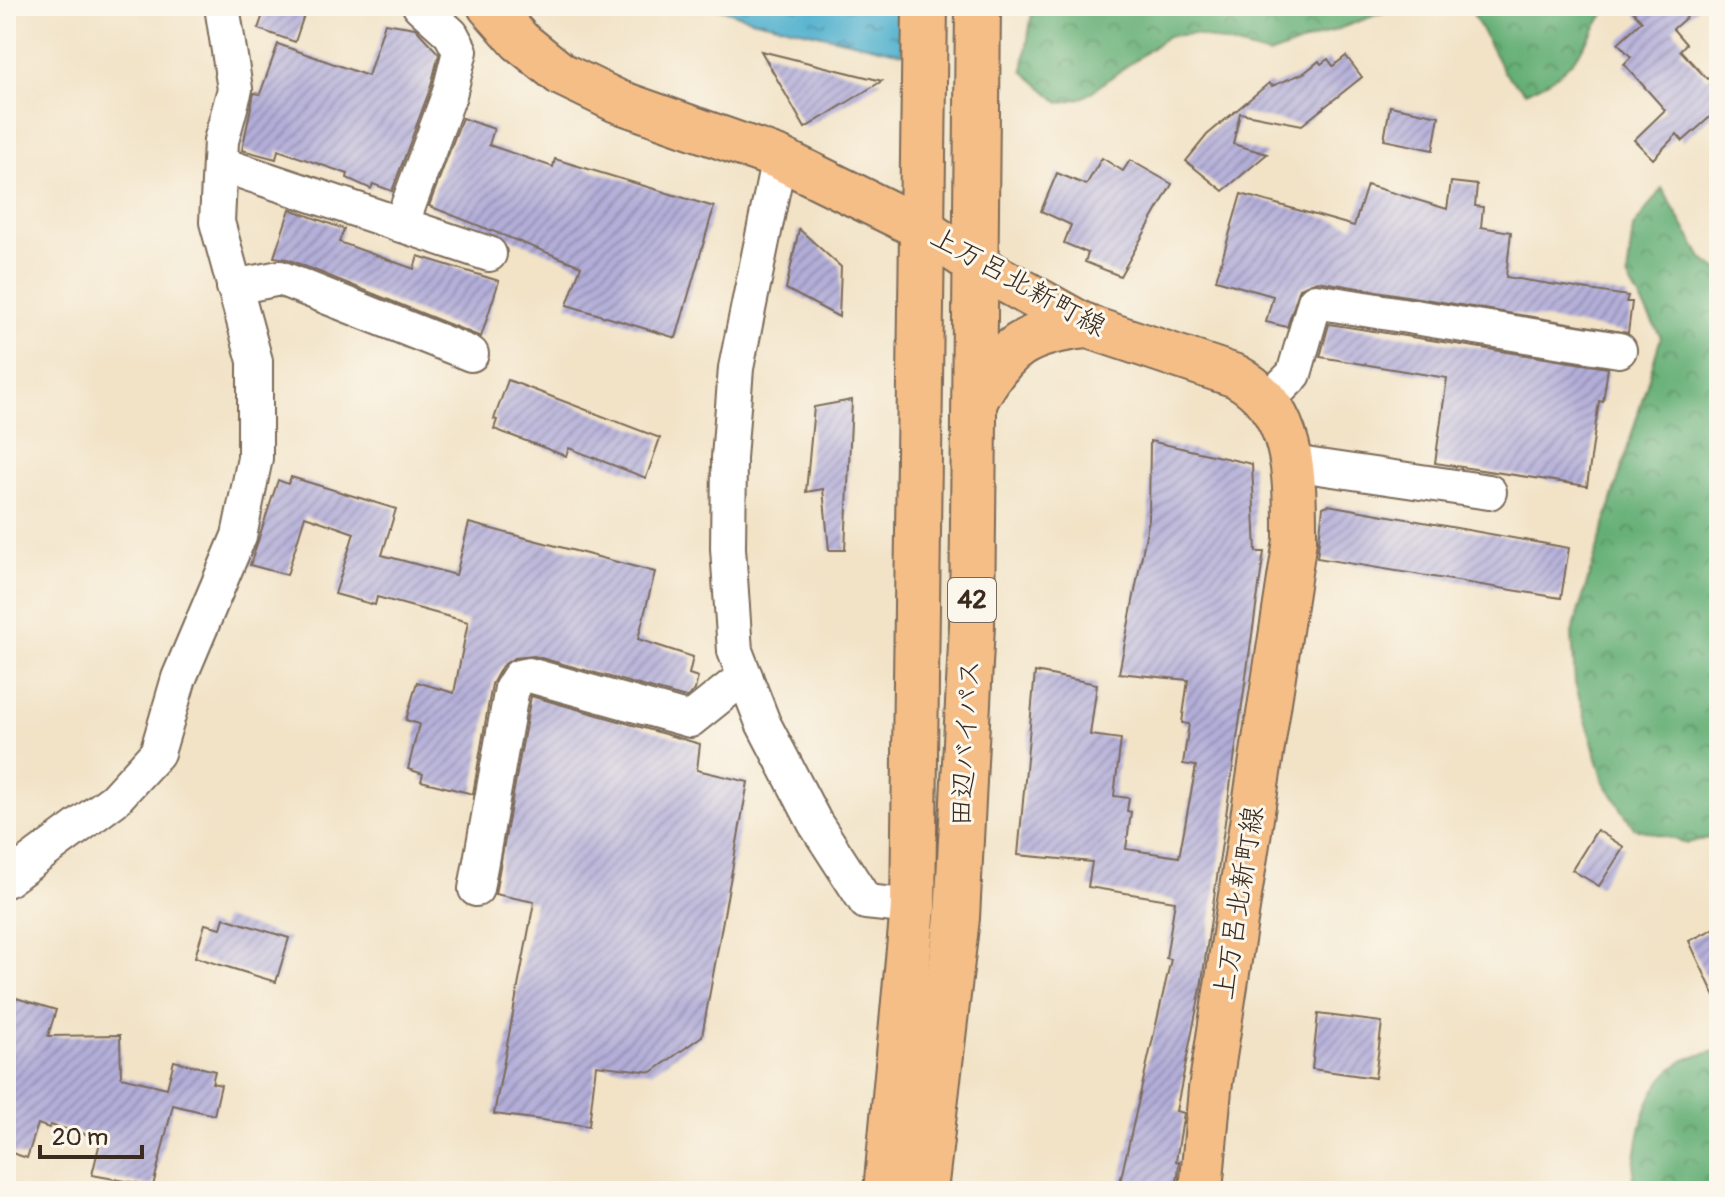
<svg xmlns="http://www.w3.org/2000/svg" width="1725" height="1197" font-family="Pangolin,'Klee One',sans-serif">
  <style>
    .forest { fill: url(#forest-crowns); stroke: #506c4a; stroke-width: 2 }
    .water { fill: url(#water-ripples); stroke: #456d76; stroke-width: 2 }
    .building { fill: url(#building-hatch) }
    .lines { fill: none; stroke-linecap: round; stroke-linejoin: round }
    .minor-casing { stroke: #7b6b59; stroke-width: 38 }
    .major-casing { stroke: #7b6b59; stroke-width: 46 }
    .highway-casing { stroke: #7b6b59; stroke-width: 48 }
    .minor { stroke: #fff; stroke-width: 34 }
    .major { stroke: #f6be87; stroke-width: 42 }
    .highway { stroke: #f6be87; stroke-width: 44 }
    .labels { text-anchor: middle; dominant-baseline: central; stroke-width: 6; stroke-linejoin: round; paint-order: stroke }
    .shield { fill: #fbf7ec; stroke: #75685c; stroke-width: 2 }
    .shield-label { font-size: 26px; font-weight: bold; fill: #3b2a1e }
    .street-label { font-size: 28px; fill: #3b2a1e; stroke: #fbf7ec }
  </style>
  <defs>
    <pattern id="forest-crowns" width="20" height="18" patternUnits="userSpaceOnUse" patternTransform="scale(2)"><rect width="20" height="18" fill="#65af76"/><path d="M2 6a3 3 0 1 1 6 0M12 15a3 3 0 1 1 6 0" fill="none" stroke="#548f60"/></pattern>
    <pattern id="water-ripples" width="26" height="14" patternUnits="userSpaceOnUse" patternTransform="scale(2)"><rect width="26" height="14" fill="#4fb0ce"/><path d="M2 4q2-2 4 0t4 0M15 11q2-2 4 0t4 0" fill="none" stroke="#438fa7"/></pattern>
    <pattern id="building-hatch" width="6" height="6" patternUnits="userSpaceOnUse" patternTransform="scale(2)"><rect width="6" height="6" fill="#b3aed9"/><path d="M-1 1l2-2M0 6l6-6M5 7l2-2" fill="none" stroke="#938eaf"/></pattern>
  </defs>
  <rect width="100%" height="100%" fill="#fbf7ec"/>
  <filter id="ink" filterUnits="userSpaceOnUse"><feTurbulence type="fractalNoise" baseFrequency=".0125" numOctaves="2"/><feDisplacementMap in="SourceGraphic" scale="16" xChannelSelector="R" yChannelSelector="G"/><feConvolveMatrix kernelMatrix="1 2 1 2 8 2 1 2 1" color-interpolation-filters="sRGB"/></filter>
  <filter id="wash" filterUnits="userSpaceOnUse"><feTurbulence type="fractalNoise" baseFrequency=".006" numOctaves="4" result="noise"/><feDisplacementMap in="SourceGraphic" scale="32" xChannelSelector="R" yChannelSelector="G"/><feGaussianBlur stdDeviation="1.8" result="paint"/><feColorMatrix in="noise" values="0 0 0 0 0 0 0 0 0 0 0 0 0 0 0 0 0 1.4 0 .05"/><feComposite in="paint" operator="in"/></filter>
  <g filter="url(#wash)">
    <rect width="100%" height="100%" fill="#f2e3c7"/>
    <g class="forest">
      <polygon points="1033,6 1400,6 1269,55 1194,34 1168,36 1084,97 1060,103 1023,71"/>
      <path d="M 1469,6 L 1609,6 C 1583,47 1572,75 1525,92 L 1504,72 Z"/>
      <polygon points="1662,188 1702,258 1719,271 1719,836 1687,843 1634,828 1604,782 1575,683 1572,633 1661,337 1627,277 1633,228"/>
      <path d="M 1719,1050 L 1719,1191 L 1631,1191 C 1637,1147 1639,1087 1683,1061 C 1693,1056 1708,1053 1719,1050 Z"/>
    </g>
    <polygon class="water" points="712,6 906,6 902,53 751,19"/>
    <g id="blocks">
      <g class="building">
        <polygon points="266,6 307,6 295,42 258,29"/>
        <polygon points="1628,6 1699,6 1673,29 1686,44 1680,50 1707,79 1715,73 1719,78 1719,109 1683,141 1677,134 1653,159 1634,140 1665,110 1624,64 1631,57 1618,43 1642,21"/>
        <polygon points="385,23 415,28 439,54 430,89 392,191 373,184 371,189 347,178 348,174 278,150 276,159 242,150 254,93 260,94 278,44 368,76"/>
        <polygon points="761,51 882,81 805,128"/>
        <polygon points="1346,56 1362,77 1302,125 1240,113 1233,144 1267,154 1223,191 1186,161 1207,135 1269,83 1272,86 1304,73 1319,61 1321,64 1328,59 1333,66"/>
        <polygon points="1390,106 1439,116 1433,150 1384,140"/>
        <polygon points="462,118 494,129 489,145 553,167 555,159 714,207 676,338 567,305 581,266 429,206"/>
        <polygon points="1102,158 1123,171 1130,160 1172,184 1120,276 1085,262 1088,253 1064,243 1071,225 1041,211 1057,173 1086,185"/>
        <polygon points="1451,182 1477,185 1475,206 1483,207 1481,227 1511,232 1506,277 1628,296 1626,302 1632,302 1628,333 1317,281 1300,288 1287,327 1266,322 1273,296 1216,280 1241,194 1354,226 1367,185 1447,209"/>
        <polygon points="290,209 344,229 339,242 414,269 418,256 499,281 481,337 287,259 274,257"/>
        <polygon points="799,229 841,267 839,317 786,289"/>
        <polygon points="1329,324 1608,368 1603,402 1599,401 1587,486 1435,463 1447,378 1320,357"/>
        <polygon points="508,380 660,438 646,478 569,448 566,456 494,429 497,420 494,419"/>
        <polygon points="852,400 845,550 829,550 823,489 806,492 814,407"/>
        <polygon points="1150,441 1252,464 1256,552 1264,552 1201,988 1176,1111 1184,1113 1176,1161 1179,1162 1178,1176 1175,1191 1118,1191 1171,959 1166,958 1175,901 1088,887 1092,862 1018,855 1035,672 1097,684 1090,735 1121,739 1114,796 1129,798 1127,811 1131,812 1126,849 1179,857 1196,766 1183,764 1189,724 1182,723 1188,680 1119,673 1149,519"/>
        <polygon points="291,477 396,509 382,555 456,575 469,523 655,572 638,639 693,657 689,674 698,677 695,690 686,698 534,656 514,658 502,666 492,684 473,794 421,781 423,774 408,769 419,724 406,720 417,682 454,693 468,622 377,597 375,605 335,594 354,533 305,516 287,575 250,565 278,480 288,484"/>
        <polygon points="1328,505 1569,548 1561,598 1317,558 1323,507"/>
        <polygon points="531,696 700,744 697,770 748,782 702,1036 652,1072 596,1065 589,1126 494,1114 534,902 495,894"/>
        <polygon points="1597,830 1624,847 1599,886 1572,870"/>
        <polygon points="224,918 289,938 276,982 195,957 205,924 221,928"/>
        <polygon points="1719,926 1719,1005 1689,941"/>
        <polygon points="6,995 56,1010 48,1036 120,1035 121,1077 167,1088 174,1061 215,1071 212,1083 221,1085 214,1115 173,1105 153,1186 92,1175 101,1138 50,1125 49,1128 38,1124 27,1158 6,1151"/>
        <polygon points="1318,1014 1382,1022 1375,1078 1312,1069"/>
      </g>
    </g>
  </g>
  <g filter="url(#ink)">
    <use href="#blocks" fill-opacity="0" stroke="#7b6b59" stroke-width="2"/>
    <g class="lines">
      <g class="minor-casing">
        <g id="minor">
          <polyline points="779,158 736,368 729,458 728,548 735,651 763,723 815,823 866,902 913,907"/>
          <polyline points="220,164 489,254"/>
          <polyline points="401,225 449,95 460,51 451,34 420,6"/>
          <polyline points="234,287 280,278 471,354"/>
          <polyline points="1268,400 1294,374 1315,301 1619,350"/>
          <polyline points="1292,463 1489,492"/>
          <polyline points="6,880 114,800 157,753 179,678 239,536 255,458 255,361 217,222 221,141 235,89 222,6"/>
          <polyline points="476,889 512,688 519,677 529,675 690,720 745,676"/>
        </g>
      </g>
      <g class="major-casing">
        <path id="major" d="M 489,6 L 520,41 L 561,74 L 617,101 L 779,158 L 921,228 L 978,266 L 1086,326 L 1236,376 C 1297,409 1295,479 1295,540 L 1210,1089 L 1201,1191"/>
      </g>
      <g class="highway-casing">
        <g id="highway">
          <path d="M 976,399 C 1005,346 1027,332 1086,326"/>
          <polyline points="886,1191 913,907 925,6"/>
          <polyline points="925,1191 957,918 972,625 978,6"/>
        </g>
      </g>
      <use href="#minor" class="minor"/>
      <use href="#major" class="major"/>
      <use href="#highway" class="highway"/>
    </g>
  </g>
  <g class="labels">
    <rect class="shield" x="948" y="578" width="48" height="44" rx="6"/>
    <g class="shield-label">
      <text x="972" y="600">42</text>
    </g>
    <g class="street-label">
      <text transform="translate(1018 282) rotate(29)">上万呂北新町線</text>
      <text transform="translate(966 743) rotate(-87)">田辺バイパス</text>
      <text transform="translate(1239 903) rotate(-81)">上万呂北新町線</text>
    </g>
  </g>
  <rect width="1725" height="1197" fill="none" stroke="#fbf7ec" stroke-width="32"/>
  <path d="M40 1145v12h102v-12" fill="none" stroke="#3b2a1e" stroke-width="4"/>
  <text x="52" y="1145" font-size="24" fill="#3b2a1e" stroke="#fbf7ec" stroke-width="6" paint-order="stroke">20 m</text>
</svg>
